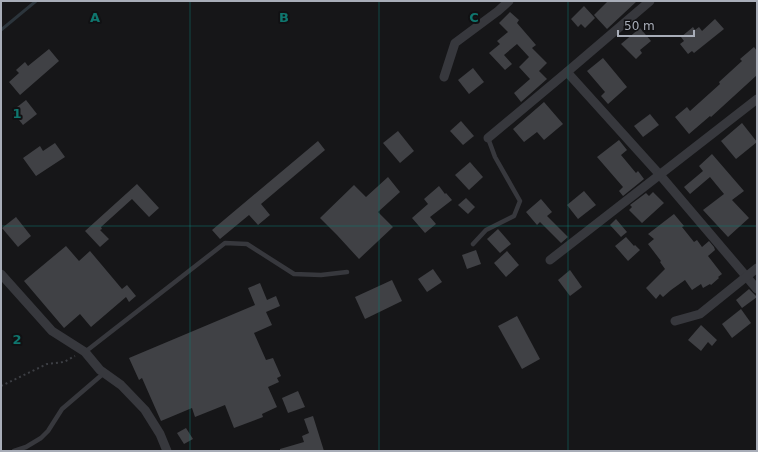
<svg xmlns="http://www.w3.org/2000/svg" width="758" height="452" font-family="'DejaVu Sans',sans-serif">
  <style>
    .lines { fill: none; stroke-linecap: round; stroke-linejoin: round }
    .stream { stroke: #2c353c; stroke-width: 3 }
    .building { fill: #404145 }
    .path { stroke: #3d3f44; stroke-width: 2; stroke-dasharray: 2 3; stroke-linecap: butt }
    .lane { stroke: #37383d; stroke-width: 4.5 }
    .street { stroke: #37383d; stroke-width: 9 }
    .grid { fill: none; stroke: #0f766e; stroke-width: 1; stroke-opacity: 0.55 }
    .grid-label { font-size: 13px; text-anchor: middle; font-weight: bold; fill: #0f766e; stroke: #111113; stroke-width: 4; stroke-linejoin: round; paint-order: stroke }
  </style>
  <rect width="100%" height="100%" fill="#161618"/>
  <g class="lines">
    <polyline class="stream" points="1,30 36,1"/>
  </g>
  <g class="building">
    <polygon points="608,1 637,1 607,29 594,15"/>
    <polygon points="584,6 595,18 585,28 581,24 578,27 571,19"/>
    <polygon points="510,12 519,20 517,23 536,45 532,48 547,63 539,71 547,79 521,102 514,93 530,79 519,67 529,57 517,44 504,55 512,64 505,70 489,53 500,44 497,41 508,32 499,23"/>
    <polygon points="715,19 724,29 694,53 692,51 688,54 680,44 684,41 681,37 693,27 695,30 699,27 702,31"/>
    <polygon points="640,28 651,41 640,50 642,53 636,59 621,44"/>
    <polygon points="754,47 757,51 757,75 711,117 710,116 689,134 675,117 687,107 690,111 720,84 719,82 742,61 740,59"/>
    <polygon points="49,49 59,61 20,95 9,82 19,73 16,70 25,62 28,66"/>
    <polygon points="603,58 627,87 608,104 601,96 605,92 587,71"/>
    <polygon points="473,68 484,82 469,94 458,80"/>
    <polygon points="26,100 37,114 23,125 12,111"/>
    <polygon points="544,102 563,124 544,140 537,132 524,142 513,129"/>
    <polygon points="650,114 659,125 643,137 634,126"/>
    <polygon points="461,121 474,136 463,145 450,131"/>
    <polygon points="742,123 757,142 736,159 721,141"/>
    <polygon points="398,131 414,151 400,163 383,143"/>
    <polygon points="619,140 627,150 621,155 636,173 638,171 644,179 623,196 619,191 623,187 597,157"/>
    <polygon points="318,141 325,150 261,204 270,215 258,225 249,215 220,239 212,230"/>
    <polygon points="55,143 65,157 36,176 23,158 40,146 43,151"/>
    <polygon points="712,154 744,191 732,200 749,218 728,237 703,210 724,194 710,177 690,194 684,187 703,171 699,166"/>
    <polygon points="470,162 483,177 469,190 455,175"/>
    <polygon points="388,177 400,192 378,212 393,227 359,259 337,235 320,218 354,185 366,197"/>
    <polygon points="137,184 159,208 149,217 132,199 101,227 102,229 100,230 109,239 100,247 85,231"/>
    <polygon points="439,186 445,194 446,193 452,200 430,217 436,224 425,233 412,218 428,204 424,199"/>
    <polygon points="584,191 596,205 578,219 567,205"/>
    <polygon points="653,192 664,203 642,223 629,210 632,207 630,205 646,193 649,196"/>
    <polygon points="466,198 475,207 468,214 458,205"/>
    <polygon points="541,199 552,212 547,216 568,237 561,243 540,222 537,225 526,212"/>
    <polygon points="674,214 684,226 682,227 694,242 697,240 702,247 709,241 714,247 715,250 708,256 722,274 718,277 719,278 711,285 710,284 703,288 701,284 692,290 685,280 671,290 663,297 660,294 656,299 646,288 665,269 660,262 661,261 648,244 654,239 648,234"/>
    <polygon points="16,217 31,236 18,247 2,228"/>
    <polygon points="616,219 627,232 621,237 610,225"/>
    <polygon points="498,229 511,244 500,253 487,239"/>
    <polygon points="626,237 634,246 635,245 640,250 628,261 615,246"/>
    <polygon points="66,246 79,261 90,251 122,289 127,285 136,296 129,302 126,297 91,327 80,314 64,328 24,281"/>
    <polygon points="476,250 481,264 467,269 462,255"/>
    <polygon points="507,251 519,265 506,277 494,263"/>
    <polygon points="433,269 442,282 427,292 418,279"/>
    <polygon points="570,270 582,287 570,296 558,280"/>
    <polygon points="392,280 402,301 365,319 355,297"/>
    <polygon points="260,283 267,300 276,296 280,306 266,312 272,325 254,333 266,360 273,358 281,376 277,378 279,382 268,387 277,407 262,414 263,417 234,428 225,405 195,417 192,408 161,421 142,378 139,380 129,358 255,305 248,288"/>
    <polygon points="749,289 757,297 742,308 736,300"/>
    <polygon points="741,309 751,323 732,338 722,324"/>
    <polygon points="517,316 540,359 522,369 498,326"/>
    <polygon points="701,325 717,340 712,346 708,342 701,351 688,340"/>
    <polygon points="298,391 305,407 288,413 282,398"/>
    <polygon points="313,416 324,451 280,451 280,449 304,442 302,436 309,433 304,419"/>
    <polygon points="186,428 193,439 184,444 177,433"/>
  </g>
  <g class="lines">
    <polyline class="path" points="1,386 47,364 64,362 75,356"/>
    <g class="lane">
      <polyline points="473,244 486,230 514,216 520,201 495,157 488,138"/>
      <polyline points="85,352 225,243 247,244 294,274 321,275 347,272"/>
      <polyline points="14,451 26,447 41,438 48,431 62,409 104,373"/>
    </g>
    <g class="street">
      <polyline points="567,72 660,175 757,289"/>
      <polyline points="444,77 455,43 498,11 509,1"/>
      <polyline points="488,138 567,72 650,1"/>
      <polyline points="550,260 757,99"/>
      <polyline points="1,274 52,331 85,352 100,370 121,385 145,410 160,434 167,451"/>
      <polyline points="675,321 700,314 757,268"/>
    </g>
  </g>
  <path class="grid" d="M 190,1 L 190,451M 379,1 L 379,451M 568,1 L 568,451M 1,226 L 757,226"/>
  <g class="grid-label">
    <text x="95" y="22">A</text>
    <text x="284" y="22">B</text>
    <text x="474" y="22">C</text>
    <text x="17" y="118">1</text>
    <text x="17" y="344">2</text>
  </g>
  <rect width="758" height="452" fill="none" stroke="#a8adb8" stroke-width="4"/>
  <path d="M618 30v6h76v-6" fill="none" stroke="#a8adb8" stroke-width="2"/>
  <text x="624" y="30" font-size="12" fill="#a8adb8" stroke="#111113" stroke-width="3" paint-order="stroke">50 m</text>
</svg>
